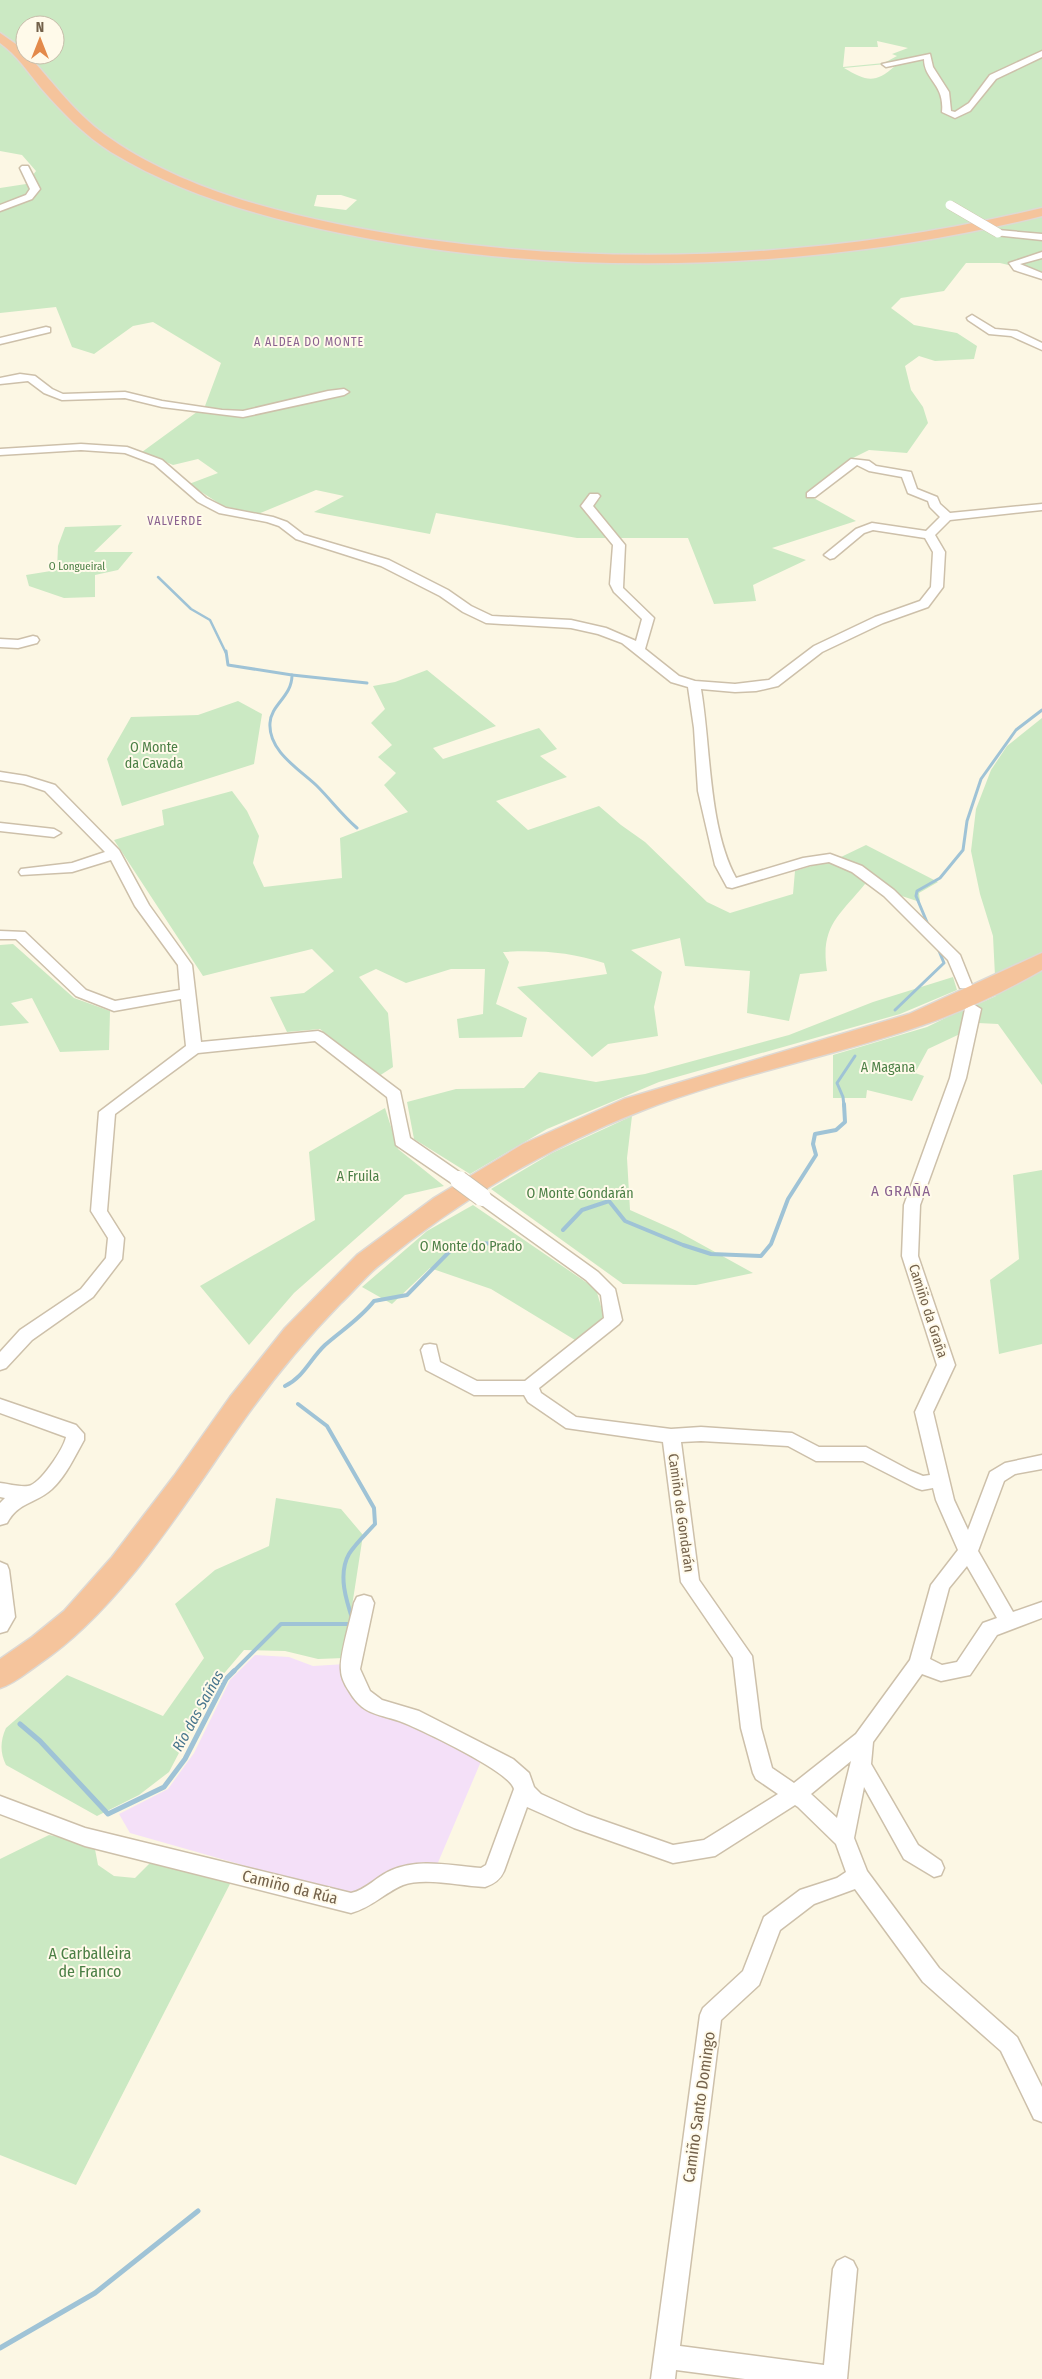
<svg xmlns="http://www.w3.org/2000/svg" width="1042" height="2379" font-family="'Fira Sans Condensed',sans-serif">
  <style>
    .education { fill: #f4e0f8 }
    .green { fill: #cbe9c3; fill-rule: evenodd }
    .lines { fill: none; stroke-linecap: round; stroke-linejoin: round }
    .stream-far3 { stroke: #9fc3d6; stroke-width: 2.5 }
    .stream-far2 { stroke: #9fc3d6; stroke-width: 3 }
    .stream-far1 { stroke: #9fc3d6; stroke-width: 4 }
    .stream { stroke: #9fc3d6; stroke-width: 5 }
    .minor-casing { stroke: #cdc0aa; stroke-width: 3 }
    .highway-casing { stroke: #ddd9d4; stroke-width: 3 }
    .minor { fill: #fff; fill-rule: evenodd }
    .highway { fill: #f5c49c; fill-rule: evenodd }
    .minor-bridge-far1-casing { stroke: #cdc0aa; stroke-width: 10; stroke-linecap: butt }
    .minor-bridge-casing { stroke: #cdc0aa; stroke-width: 20; stroke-linecap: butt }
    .minor-bridge-far1 { stroke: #fff; stroke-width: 9 }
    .minor-bridge { stroke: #fff; stroke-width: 18 }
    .labels { text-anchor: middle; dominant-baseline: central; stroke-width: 4; stroke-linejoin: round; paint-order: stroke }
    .far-park-label { font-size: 11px; fill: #4b7f45; stroke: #fffaea }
    .far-neighbourhood-label { font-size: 12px; letter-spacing: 1px; fill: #8a6290; stroke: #fffaea }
    .park-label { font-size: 14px; fill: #4b7f45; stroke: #fffaea }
    .street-label { font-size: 14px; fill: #73614a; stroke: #fffaea }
    .neighbourhood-label { font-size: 15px; letter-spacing: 1px; fill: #8a6290; stroke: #fffaea }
    .water-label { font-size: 15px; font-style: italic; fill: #47758d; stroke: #fffaea }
    .near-street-label { font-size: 16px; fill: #73614a; stroke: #fffaea }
    .near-park-label { font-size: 16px; fill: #4b7f45; stroke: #fffaea }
  </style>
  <rect width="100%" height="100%" fill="#fcf7e4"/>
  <polygon class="education" points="255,1655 289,1657 313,1666 346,1664 352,1689 482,1759 434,1872 367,1894 337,1895 239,1864 130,1833 119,1814 168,1789 194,1753 230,1680"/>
  <g class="green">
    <path d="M 0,0 L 1042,0 L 1042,273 L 1000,263 L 966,263 L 944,291 L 901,298 L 891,308 L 914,325 L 957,333 L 977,346 L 974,359 L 935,361 L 919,356 L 905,366 L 911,390 L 923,407 L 928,423 L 907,453 L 869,450 L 849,460 L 808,495 L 856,521 L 772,548 L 806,560 L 753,585 L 756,601 L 714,604 L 688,538 L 577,538 L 436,513 L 430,534 L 314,512 L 344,496 L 316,490 L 258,514 L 223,506 L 189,484 L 218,473 L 198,459 L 173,465 L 142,452 L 205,406 L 221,363 L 153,322 L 133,326 L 94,354 L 72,347 L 56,307 L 0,313 L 0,188 L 26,184 L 36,171 L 22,155 L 0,151 ZM 25,25 L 55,25 L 55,55 L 25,55 ZM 877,41 L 908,48 L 892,54 L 897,56 L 884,63 L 843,67 L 845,47 L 878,47 ZM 886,64 L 895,66 C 875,84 866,81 844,68 ZM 317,195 L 341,195 L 357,200 L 346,210 L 314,206 Z"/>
    <polygon points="122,525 94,552 133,552 118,570 95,575 95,597 64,598 29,586 26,575 57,570 58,546 65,527"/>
    <path d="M 427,670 L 496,726 L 433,748 L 443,759 L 539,728 L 557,749 L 540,756 L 567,777 L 496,801 L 528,830 L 599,806 L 621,825 L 645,842 L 707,902 L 730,913 L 793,894 L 795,871 L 841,857 L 866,845 L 938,882 L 919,893 L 920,902 L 865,884 C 839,916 820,926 827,971 L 800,974 L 789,1021 L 747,1013 L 750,971 L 685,966 L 680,938 L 631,950 L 662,972 L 654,1007 L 658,1036 L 608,1044 L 592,1057 L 517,987 L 607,974 L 604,963 C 569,952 540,950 503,952 L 509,962 L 496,1004 L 527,1018 L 522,1037 L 459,1038 L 457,1019 L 483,1014 L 485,969 L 451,969 L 406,983 L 376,969 L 359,977 L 388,1013 L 393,1067 L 379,1076 L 320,1029 L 287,1032 L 270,997 L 304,993 L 334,971 L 312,949 L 203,976 L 114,840 L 164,825 L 162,810 L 232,791 L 247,811 L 259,836 L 253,863 L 264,887 L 342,878 L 340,838 L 408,812 L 384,785 L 396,773 L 378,757 L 392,745 L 371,723 L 385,709 L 373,686 L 395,682 Z"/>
    <polygon points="238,701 262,714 254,764 122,806 107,759 131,717 198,715"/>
    <polygon points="1042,718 1042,1085 998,1024 978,1023 976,1005 996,996 993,936 980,894 971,851 976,809 991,770 1007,746"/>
    <polygon points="13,944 74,998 110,1011 109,1050 60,1052 32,998 11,1003 29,1023 0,1026 0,945"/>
    <polygon points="953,977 957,990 900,1014 659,1082 547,1129 470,1174 414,1139 407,1102 456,1089 524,1088 539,1072 596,1082 645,1074 789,1035 873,1002"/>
    <polygon points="968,1007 962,1033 928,1049 915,1073 924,1076 912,1101 867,1090 866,1098 833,1098 833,1055 927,1027"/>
    <polygon points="385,1108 398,1149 444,1186 405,1195 294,1293 249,1345 200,1286 315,1220 309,1152"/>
    <polygon points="632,1116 627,1158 630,1210 677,1231 753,1273 696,1285 623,1284 491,1189 552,1153"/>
    <polygon points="1042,1170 1042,1344 999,1354 990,1280 1019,1259 1013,1175"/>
    <polygon points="473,1205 596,1289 604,1317 575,1340 491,1289 430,1268 392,1304 362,1287 427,1231"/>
    <path d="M 276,1498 L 341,1509 L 363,1535 L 344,1658 L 318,1659 L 285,1651 L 244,1650 L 215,1684 L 169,1772 L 139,1795 L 97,1816 L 6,1765 C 0,1753 0,1741 6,1728 L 67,1675 L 163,1716 L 204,1658 L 175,1604 L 215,1570 L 269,1546 Z"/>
    <polygon points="49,1835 94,1844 98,1865 114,1876 135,1878 155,1858 233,1878 76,2185 0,2155 0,1859"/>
  </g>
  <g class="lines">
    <polyline class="stream-far3" points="158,577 191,609 210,620 226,653"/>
    <g class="stream-far2">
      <path d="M 226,651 L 228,665 L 292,675 C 292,697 271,704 270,723 C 268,751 299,769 317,786 C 331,800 342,815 357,828"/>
      <polyline points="292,675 367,683"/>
      <polyline points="929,927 916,896 917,891 940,878 963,850 967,821 981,779 1016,730 1042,710"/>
      <polyline points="895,1010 944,963 937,946"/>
      <polyline points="844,1106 843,1097 837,1083 855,1056"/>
    </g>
    <g class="stream-far1">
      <polyline points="563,1230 582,1210 609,1201 625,1221 683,1245 711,1254 761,1256 771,1244 788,1199 816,1155 813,1144 815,1134 836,1130 845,1122 844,1104"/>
      <path d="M 285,1386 C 304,1377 310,1359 325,1345 C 342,1330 360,1319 374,1301 L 407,1295 L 450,1251 L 474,1244 L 496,1243"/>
      <path d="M 233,1672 L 281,1624 L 354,1624 C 347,1603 337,1575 349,1554 C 356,1543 366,1534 375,1524 L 374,1508 L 327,1426 L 298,1404"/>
    </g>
    <g class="stream">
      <polyline points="20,1724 40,1741 108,1814 164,1787 185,1759 226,1679 234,1671"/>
      <polyline points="0,2348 95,2293 198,2211"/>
    </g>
    <g class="minor-casing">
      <g id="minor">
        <path d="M 1042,51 L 1042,57 L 996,79 L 970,111 L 955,118 L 942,112 C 945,84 924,80 924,59 L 886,67 L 882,64 L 930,54 L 933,67 L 949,92 L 951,111 L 955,112 L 969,103 L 990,75 Z"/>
        <polygon points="22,166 28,166 40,189 32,199 0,211 0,205 26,195 30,189 20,168"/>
        <polygon points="998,230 1042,234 1042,240 995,235 993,233"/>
        <polygon points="1042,252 1042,258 1020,264 1042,273 1042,279 1014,270 1009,263"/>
        <polygon points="972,315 995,329 1017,331 1042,343 1042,350 1011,336 989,334 968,320 967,318"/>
        <polygon points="46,327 50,328 50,332 0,344 0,338"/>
        <polygon points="20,374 35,376 52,389 63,394 125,392 162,401 222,410 243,411 328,391 344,389 349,392 344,395 243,417 162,407 125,398 62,400 44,393 28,381 0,384 0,378"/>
        <path d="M 81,444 L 127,447 L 162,460 L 206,498 L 226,508 L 273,517 L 287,522 L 304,535 L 389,560 L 448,590 L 471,606 L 492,616 L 571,620 L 606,628 L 636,641 L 642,619 L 614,592 L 610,584 L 613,545 L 581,506 L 590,494 L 598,494 L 600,496 L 593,506 L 625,545 L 623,588 L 654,618 L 645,649 L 679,676 L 695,681 L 735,684 L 769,680 L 814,646 L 875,617 L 920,601 L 931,587 L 933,552 L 925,538 L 873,530 L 864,533 L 834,558 L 830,559 L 824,555 L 856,529 L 872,523 L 926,531 L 940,517 L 930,507 L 928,501 L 908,493 L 902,477 L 869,471 L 857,465 L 815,497 L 807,497 L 807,493 L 851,459 L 869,461 L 876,466 L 911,472 L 917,489 L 937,497 L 940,504 L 950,513 L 1042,504 L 1042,510 L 950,520 L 935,535 L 945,552 L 943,587 L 928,607 L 883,623 L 822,652 L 778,686 L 756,691 L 735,692 L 701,689 C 711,748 708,826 736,878 L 803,858 L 830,854 L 862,866 L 894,890 L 960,955 L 972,985 L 970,988 L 960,988 L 948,960 L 884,896 L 852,872 L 829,862 L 810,865 L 732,888 L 727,887 L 715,865 L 698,791 L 694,728 L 688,687 L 671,682 L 622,643 L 598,634 L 571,628 L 486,623 L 463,612 L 440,596 L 381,566 L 296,539 L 279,526 L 267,522 L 219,513 L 198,502 L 154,464 L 125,453 L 81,450 L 0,455 L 0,449 Z"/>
        <polygon points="33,636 37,637 39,640 37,643 18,648 0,647 0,639 18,640"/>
        <polygon points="0,772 26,776 55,785 119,850 149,905 192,965 201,1042 318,1031 323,1033 400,1091 410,1138 465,1176 467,1180 465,1184 453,1184 396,1145 387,1097 315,1041 198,1053 115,1114 107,1211 124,1238 122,1259 93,1297 32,1340 6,1368 0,1370 0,1352 20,1330 81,1289 106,1258 108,1238 91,1211 99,1112 186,1046 181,999 114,1011 109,1009 76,996 16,939 0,939 0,931 25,932 86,990 115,1001 180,990 178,965 135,906 111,860 72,872 21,875 19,872 21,869 72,863 105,852 45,791 24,784 0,780"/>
        <polygon points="0,823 54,829 61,833 54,837 0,831"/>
        <path d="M 973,1004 L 981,1009 L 966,1078 L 920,1205 L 918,1256 L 955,1365 L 933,1412 L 954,1500 L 968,1530 L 990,1472 L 1005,1463 L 1042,1455 L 1042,1469 L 1015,1474 L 1004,1481 L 978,1551 L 1013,1612 L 1042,1602 L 1042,1618 L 997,1635 L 970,1675 L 941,1681 L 922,1674 L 873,1742 L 871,1764 L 918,1845 L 941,1861 L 944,1868 L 941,1875 L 934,1877 L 904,1859 L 864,1787 L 854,1838 L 867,1871 L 939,1968 L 1017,2037 L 1042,2087 L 1042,2122 L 1034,2119 L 1001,2051 L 923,1982 L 855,1889 L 814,1904 L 780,1930 L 759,1985 L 721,2020 L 680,2346 L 824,2365 L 833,2269 L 837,2261 L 845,2257 L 853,2261 L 857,2269 L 847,2379 L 745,2379 L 676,2370 L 675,2379 L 651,2379 L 700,2015 L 703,2008 L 743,1971 L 764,1917 L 800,1890 L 837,1878 L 846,1872 L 836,1844 L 798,1807 L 795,1805 L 715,1856 L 673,1863 L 574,1828 L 527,1807 L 504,1871 C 500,1880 494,1884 485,1887 C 462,1886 424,1877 403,1885 C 384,1893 373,1907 351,1913 L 85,1846 L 0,1814 L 0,1796 L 85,1828 L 351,1893 C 366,1890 377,1876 392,1870 C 420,1858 452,1866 481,1868 L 486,1865 L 514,1789 C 510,1772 429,1734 409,1725 C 384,1713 365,1719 349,1691 C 345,1685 341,1677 341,1670 C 339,1657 351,1618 354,1603 L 357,1597 L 364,1595 L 371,1597 L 374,1603 L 360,1669 L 370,1691 L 382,1700 L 419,1711 L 513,1759 L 529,1773 L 534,1787 L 541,1794 L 587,1815 L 673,1845 L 704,1840 L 778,1794 L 756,1779 L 753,1773 L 741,1728 L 733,1658 L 681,1582 L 663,1442 L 566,1428 L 528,1402 L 524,1395 L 474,1395 L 426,1370 L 421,1350 L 424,1345 L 430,1344 L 436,1345 L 440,1362 L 477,1381 L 525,1381 L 604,1318 L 601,1295 L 586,1280 L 476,1201 L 474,1197 L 476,1193 L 488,1193 L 598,1272 L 615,1289 L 622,1320 L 619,1324 L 539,1388 L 541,1393 L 576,1417 L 671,1429 L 701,1427 L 792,1433 L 819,1447 L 866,1447 L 911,1471 L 923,1476 L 930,1475 L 915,1412 L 937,1365 L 902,1256 L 904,1205 L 950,1078 L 965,1009 ZM 701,1441 L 788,1446 L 816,1461 L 863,1461 L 916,1488 L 922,1490 L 933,1488 L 936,1500 L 958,1550 L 931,1585 L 910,1660 L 856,1734 L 794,1783 L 772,1768 L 761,1728 L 752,1656 L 699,1580 L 681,1442 ZM 967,1566 L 997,1618 L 983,1623 L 957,1662 L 942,1665 L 930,1659 L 949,1588 ZM 851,1761 L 837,1818 L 811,1794 Z"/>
        <path d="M 0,1399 L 76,1425 L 84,1434 L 84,1440 C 75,1456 66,1476 52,1489 C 36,1504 19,1501 7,1523 L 0,1525 L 0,1503 L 5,1498 L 0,1497 L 0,1483 C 9,1484 19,1487 28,1486 C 40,1485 64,1448 66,1437 L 0,1413 Z"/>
        <polygon points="0,1562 7,1565 9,1570 15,1617 7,1631 0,1633"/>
      </g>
    </g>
    <g class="highway-casing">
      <g id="highway">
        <path d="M 0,33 L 20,47 L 25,55 L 28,55 C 55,85 78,117 111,139 C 176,184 260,208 337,224 C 567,271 814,263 1042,208 L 1042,216 C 818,271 567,280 340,233 C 261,217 180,194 111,152 C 84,135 62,112 41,88 C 28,72 17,55 0,43 Z"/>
        <path d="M 1042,953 L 1042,970 C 1005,991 964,1011 923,1025 C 831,1057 733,1075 641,1111 C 546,1148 456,1202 377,1267 C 364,1278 353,1292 340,1304 C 307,1338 276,1375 248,1414 C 189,1496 123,1608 39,1664 C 26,1673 15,1683 0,1688 L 0,1659 L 32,1637 L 64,1611 L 112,1557 L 174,1476 L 230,1397 L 285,1328 L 357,1255 L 434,1198 L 523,1144 L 624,1099 L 909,1014 Z"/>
      </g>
    </g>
    <use href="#minor" class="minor"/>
    <use href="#highway" class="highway"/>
    <g class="minor-bridge-far1-casing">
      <polyline id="minor-bridge-far1" points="950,205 998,233"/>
    </g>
    <g class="minor-bridge-casing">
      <polyline id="minor-bridge" points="459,1180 482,1197"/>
    </g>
    <use href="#minor-bridge-far1" class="minor-bridge-far1"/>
    <use href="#minor-bridge" class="minor-bridge"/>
  </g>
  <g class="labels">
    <g class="far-park-label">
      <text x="77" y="566">O Longueiral</text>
    </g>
    <g class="far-neighbourhood-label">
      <text x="309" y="342">A ALDEA DO MONTE</text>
      <text x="175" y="521">VALVERDE</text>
    </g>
    <g class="park-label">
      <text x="154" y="747">O Monte<tspan x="154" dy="16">da Cavada</tspan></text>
      <text x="888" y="1067">A Magana</text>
      <text x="358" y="1176">A Fruila</text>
      <text x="580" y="1193">O Monte Gondarán</text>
      <text x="471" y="1246">O Monte do Prado</text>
    </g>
    <g class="street-label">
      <text transform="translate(928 1311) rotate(72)">Camiño da Graña</text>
      <text transform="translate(681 1513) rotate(82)">Camiño de Gondarán</text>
    </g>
    <g class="neighbourhood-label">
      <text x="901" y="1191">A GRAÑA</text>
    </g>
    <g class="water-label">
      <text transform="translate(198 1711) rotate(-61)">Río das Saíñas</text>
    </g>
    <g class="near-street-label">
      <text transform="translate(290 1887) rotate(14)">Camiño da Rúa</text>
      <text transform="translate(699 2107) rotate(-82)">Camiño Santo Domingo</text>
    </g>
    <g class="near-park-label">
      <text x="90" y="1953">A Carballeira<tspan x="90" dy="18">de Franco</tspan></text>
    </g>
  </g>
  <g transform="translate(40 40)"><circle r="24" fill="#fffaea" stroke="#c7bdaa"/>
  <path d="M0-4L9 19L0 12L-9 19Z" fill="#e38a4b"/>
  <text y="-8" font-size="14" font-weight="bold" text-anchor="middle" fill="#73614a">N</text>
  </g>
</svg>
